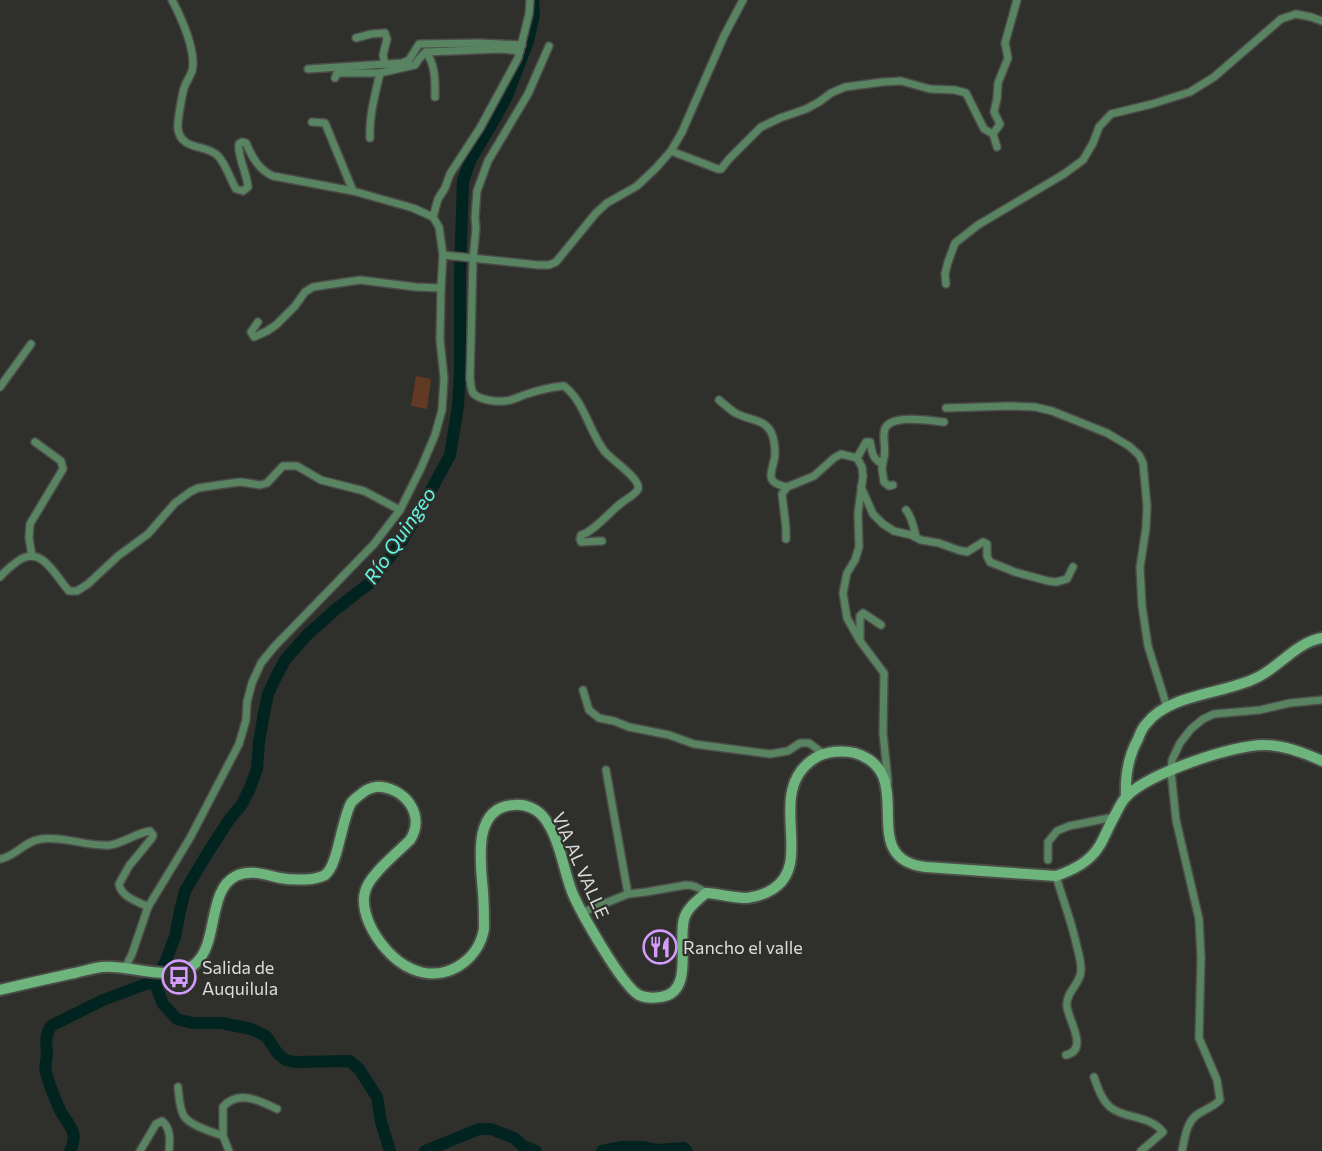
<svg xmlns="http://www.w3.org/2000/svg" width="1322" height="1151" font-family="Commissioner,sans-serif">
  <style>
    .green { fill: #623a24 }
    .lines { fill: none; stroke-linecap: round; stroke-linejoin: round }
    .river { stroke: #022420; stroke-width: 12 }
    .street-casing { stroke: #4b4b48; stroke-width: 10 }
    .secondary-casing { stroke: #4b4b48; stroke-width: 14 }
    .street { stroke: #598462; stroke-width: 7 }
    .secondary { stroke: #6eb57d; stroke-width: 10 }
    .labels { text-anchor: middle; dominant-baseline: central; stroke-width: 4.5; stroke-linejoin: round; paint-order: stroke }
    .street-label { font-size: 18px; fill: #dcdcdb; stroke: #2f2f2c }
    .poi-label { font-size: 18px; fill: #dcdcdb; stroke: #2f2f2c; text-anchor: start }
    .water-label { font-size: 20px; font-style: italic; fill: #63f7e3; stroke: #2f2f2c }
  </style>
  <rect width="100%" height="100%" fill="#2f2f2c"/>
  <polygon class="green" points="416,376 431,379 427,409 411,406"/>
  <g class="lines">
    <g class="river">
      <path d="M 70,1151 C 79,1133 70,1127 61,1112 C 57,1104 48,1082 46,1072 C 44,1066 47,1060 47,1053 C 46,1043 45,1036 51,1026 L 103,1000 L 154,981"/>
      <polyline points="390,1151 381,1122 377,1097 359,1069 350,1061 295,1062 286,1060 278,1054 266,1036 251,1029 222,1023 192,1023 177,1019 163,1004 154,981 165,963 175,937 180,911 185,891 207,854 229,820 242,804 250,788 257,769 259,742 264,713 268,694 276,677 285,660 307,635 335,610 371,582 399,545 416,518 450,455 458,406 460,373 460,271 463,181 470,161 497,115 507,96 517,70 528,41 534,15 533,0"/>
      <polyline points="425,1151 479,1129 491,1129 514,1138 523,1146 536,1151"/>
      <polyline points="602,1151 622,1147 644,1147 657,1150 684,1148 687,1151"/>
    </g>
    <g class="street-casing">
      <g id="street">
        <polyline points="356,38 371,34 385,33 387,39 383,55 385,64"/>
        <path d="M 549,46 L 528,94 L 488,161 L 477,191 L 475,218 L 476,228 L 473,259 L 470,379 C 471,384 471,389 473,393 C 479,400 496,402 505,401 C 512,401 520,396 527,394 C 539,390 552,387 564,386 C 585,402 589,432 605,452 C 612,460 641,479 638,489 C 636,494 628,498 624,501 C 611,510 602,523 589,531 C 587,533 584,534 581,535 L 580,539 L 581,542 L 602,541"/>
        <path d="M 426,52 C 436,66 435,81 435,97"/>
        <polyline points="308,69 402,63 409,60 419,44 480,43 522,45"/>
        <polyline points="335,78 337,73 380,73 415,65 419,59 426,52 502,49 520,51"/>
        <polyline points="312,122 325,123 353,191"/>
        <polyline points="993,134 1000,124 994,112 997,99 998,83 1008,58 1005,43 1017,0"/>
        <path d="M 370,138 C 369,116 375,95 380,73"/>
        <polyline points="671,151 718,169 721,169 729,159 761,127 780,118 806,109 819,102 831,93 845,87 883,82 901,81 930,89 955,90 966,93 984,129 993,134 997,147"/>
        <polyline points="433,217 438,199 445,188 450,174 480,128 518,58 529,14 530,0"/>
        <polyline points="443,255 538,265 549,265 556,262 596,213 607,203 637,186 656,168 671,151 682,132 724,36 743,0"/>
        <polyline points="946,284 945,274 948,262 955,243 978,225 1064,174 1083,160 1093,143 1099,127 1111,114 1152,104 1190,92 1214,77 1281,19 1296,14 1311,17 1322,21"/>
        <polyline points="258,322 251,332 254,337 267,331 276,325 295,306 305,292 313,287 360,280 416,287 441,288"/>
        <polyline points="0,387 31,344"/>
        <path d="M 719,400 C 724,404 728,408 734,412 C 745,420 764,418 771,432 C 774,438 775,448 775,455 C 773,472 762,482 787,487"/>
        <polyline points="946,408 1009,406 1035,407 1052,411 1107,433 1129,446 1139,455 1143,463 1147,506 1146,528 1140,567 1142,606 1148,646 1167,707"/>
        <path d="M 857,458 L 866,442 L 870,442 C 872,451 872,457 879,462 L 883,461 C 887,452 883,443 884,433 C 885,412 931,421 944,422"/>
        <polyline points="883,461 882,469 884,482 889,486 893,485"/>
        <polyline points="861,487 873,514 883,524 894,531 911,535 921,540 939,543 958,550 967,552 983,542 987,544 987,556 990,562 1015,572 1048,581 1056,582 1067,579 1073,567"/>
        <path d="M 906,510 C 912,517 914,528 916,537"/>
        <polyline points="786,539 786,528 782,494 787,487 814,476 834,458 841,454 857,458 862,467 863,476 858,513 859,547 855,560 847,573 843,593 847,618 860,641 884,673 883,733 888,781"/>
        <polyline points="32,556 29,538 30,524 63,469 61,461 35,442"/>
        <path d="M 0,577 C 5,571 11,566 18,561 C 42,544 55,576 69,591 L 77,591 L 88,584 L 118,556 L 148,534 L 175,503 L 190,492 L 198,488 L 232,483 L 241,482 L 260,485 L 267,483 L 283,466 L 297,466 L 321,480 L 364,491 L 400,510"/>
        <polyline points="860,639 860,616 863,613 881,625"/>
        <polyline points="583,690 589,710 599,718 614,721 629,727 669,735 694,744 770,754 788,751 800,743 809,743 824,754"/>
        <path d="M 606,770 L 628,894 L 646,892 L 686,885 C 694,885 700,888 706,893"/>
        <path d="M 0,859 C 17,856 24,841 41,839 C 64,836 88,847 110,845 C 124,843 136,833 150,831 L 153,835 L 152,838 L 129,866 L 119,884 C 121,897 137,901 148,907"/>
        <polyline points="1048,860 1048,842 1057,831 1069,826 1114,817"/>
        <path d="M 1056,876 C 1063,900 1072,923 1077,947 C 1079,954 1081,962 1081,970 C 1081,984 1065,992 1067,1007 C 1069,1021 1089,1050 1066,1055"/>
        <polyline points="581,913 628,894"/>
        <path d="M 125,968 L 132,954 L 148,907 L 190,838 L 239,744 L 246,720 L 247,702 L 252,683 L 261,663 L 274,647 L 374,544 L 400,510 L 421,468 L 435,435 L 442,410 L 444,378 L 440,340 L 441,288 L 443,255 L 439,227 L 433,217 L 413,208 L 353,191 L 273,176 C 259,170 252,157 246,143 L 242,142 L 239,144 C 237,156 247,173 248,187 L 243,191 L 236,189 C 230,179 226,164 218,156 C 207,144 181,151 178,129 C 177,122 182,96 184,88 C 186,82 190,77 192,71 C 197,52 181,17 172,0"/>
        <path d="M 1094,1077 C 1098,1088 1101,1099 1110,1107 C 1124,1119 1150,1115 1163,1132 L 1141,1151"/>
        <path d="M 178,1087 C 179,1096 179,1108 184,1116 C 190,1126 213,1132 223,1136 L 229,1151"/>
        <path d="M 223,1136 L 223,1107 C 238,1089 260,1101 277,1109"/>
        <path d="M 140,1151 L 156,1124 L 162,1121 C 171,1128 170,1140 169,1151"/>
        <path d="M 1182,1151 C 1185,1138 1186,1122 1198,1114 C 1206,1109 1213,1107 1220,1100 L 1217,1080 L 1199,1038 L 1201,958 L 1199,919 L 1176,820 L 1171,771 L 1172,760 L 1180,743 L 1191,729 L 1203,719 L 1214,714 L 1260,710 L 1290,703 L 1322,700"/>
      </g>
    </g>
    <g class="secondary-casing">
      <g id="secondary">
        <path d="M 1126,797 C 1125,776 1128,757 1138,739 C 1140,733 1143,727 1147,723 C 1169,694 1224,694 1256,678 C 1280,667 1295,643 1322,638"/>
        <path d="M 0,990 C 25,984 50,978 75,973 C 84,971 93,968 102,967 C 130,964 173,984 195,964 C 219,944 207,890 236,876 C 250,869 266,875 280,878 C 291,880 301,880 312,879 C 316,878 322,877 325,875 C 330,871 332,866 334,860 C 340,844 344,816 351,803 C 355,798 360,795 365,791 C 370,788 376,786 382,787 C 408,791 425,817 410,840 C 398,852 368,876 365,892 C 362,902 365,913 369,923 C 377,941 393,961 412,969 C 444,983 478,962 484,929 C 484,917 484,904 483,892 C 481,864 471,807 514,805 C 526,804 538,809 545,819 C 560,840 563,868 572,892 C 580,911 622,986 639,995 C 645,998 654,998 661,997 C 696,992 676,938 685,916 C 689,906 698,900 706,893 C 720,894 734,898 747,898 C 756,897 765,894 773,889 C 816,862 763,791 815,758 C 826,751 843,750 855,753 C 921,773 853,859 926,867 L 1056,876 C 1073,870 1090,862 1100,845 C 1105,836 1109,826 1114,817 C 1118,810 1121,802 1126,797 C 1146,774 1235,744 1265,745 C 1284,745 1305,753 1322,761"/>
      </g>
    </g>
    <use href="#street" class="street"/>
    <use href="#secondary" class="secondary"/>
  </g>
  <defs>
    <g id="restaurant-ring" transform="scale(1.725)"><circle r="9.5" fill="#2f2f2c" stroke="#d39cfc" stroke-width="1.5"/><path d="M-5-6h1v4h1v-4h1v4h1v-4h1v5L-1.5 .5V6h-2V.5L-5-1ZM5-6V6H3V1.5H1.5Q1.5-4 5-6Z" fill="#d39cfc"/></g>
    <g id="bus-ring" transform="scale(1.725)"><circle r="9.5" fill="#2f2f2c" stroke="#d39cfc" stroke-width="1.5"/><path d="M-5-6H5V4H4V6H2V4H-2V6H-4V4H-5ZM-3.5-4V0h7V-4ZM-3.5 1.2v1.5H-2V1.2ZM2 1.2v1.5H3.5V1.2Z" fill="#d39cfc"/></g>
  </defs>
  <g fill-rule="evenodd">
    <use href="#restaurant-ring" x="660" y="947"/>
    <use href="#bus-ring" x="179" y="977"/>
  </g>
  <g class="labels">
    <g class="street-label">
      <text transform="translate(581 865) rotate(66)">VIA AL VALLE</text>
    </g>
    <g class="poi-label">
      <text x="683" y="947">Rancho el valle</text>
      <text x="202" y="967">Salida de<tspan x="202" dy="21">Auquilula</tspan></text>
    </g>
    <g class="water-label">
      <text transform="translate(399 535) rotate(-56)">Río Quingeo</text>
    </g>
  </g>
</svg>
